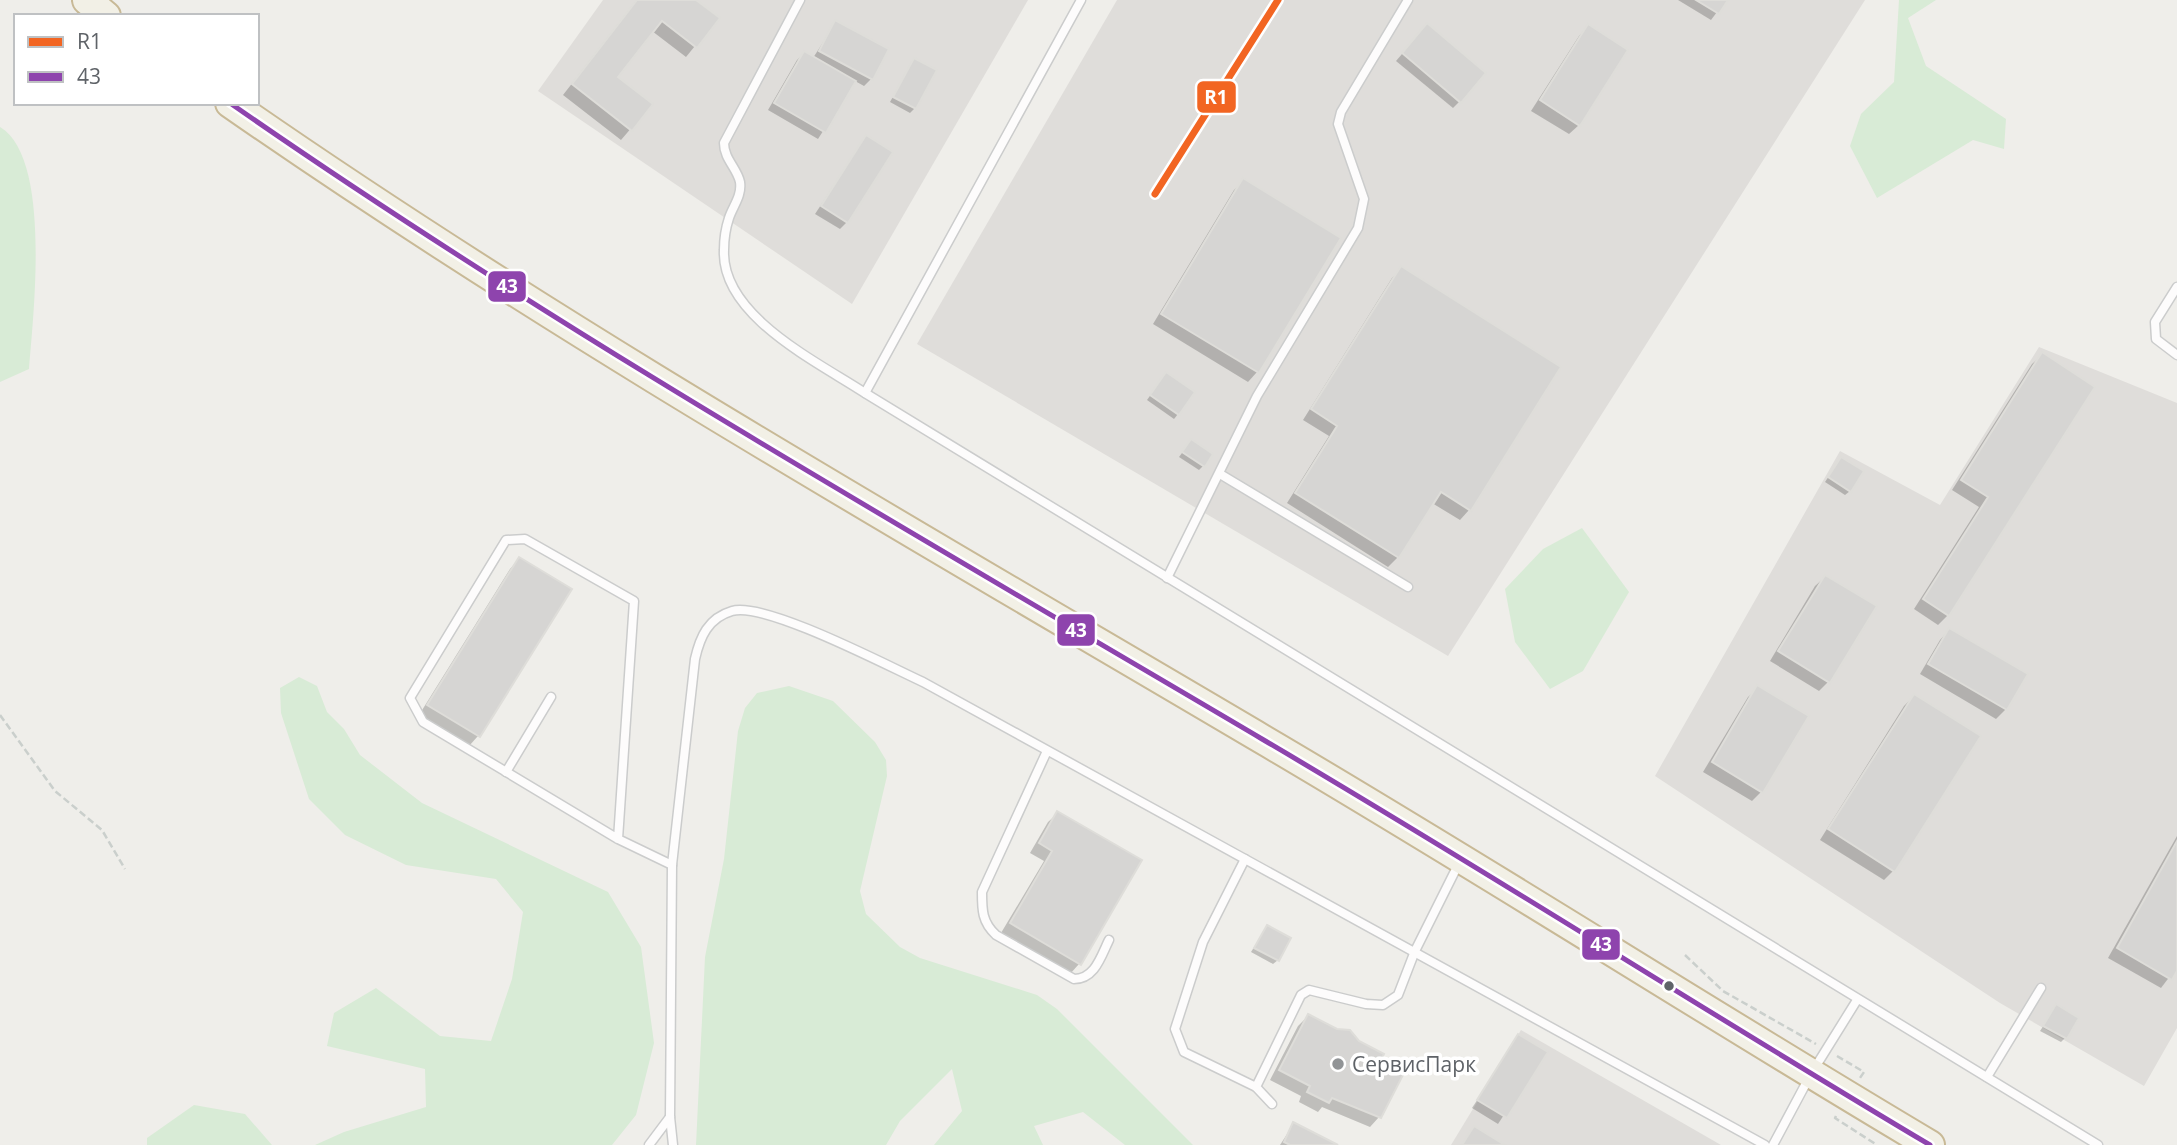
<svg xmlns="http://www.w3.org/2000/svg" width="2177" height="1145" font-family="'Open Sans',sans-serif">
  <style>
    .industrial { fill: #dfddda }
    .green { fill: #d8ebd6 }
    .shadow { fill: #0003 }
    .building { fill: #d6d5d3; stroke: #deddd9; stroke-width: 2 }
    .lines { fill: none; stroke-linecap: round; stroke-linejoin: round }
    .service-casing { stroke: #cbcccc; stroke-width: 11 }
    .trunk-casing { stroke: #c8b996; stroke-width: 32 }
    .path { stroke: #cacfcc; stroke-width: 2.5; stroke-dasharray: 7 3.5; stroke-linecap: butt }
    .service { stroke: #fdfcfc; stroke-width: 8 }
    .trunk { stroke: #f2f0e6; stroke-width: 28 }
    .bus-1-casing { stroke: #fff; stroke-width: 10 }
    .bus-1 { stroke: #8e44ad; stroke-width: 5 }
    .rail-1-casing { stroke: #fff; stroke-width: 12 }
    .rail-1 { stroke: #f26522; stroke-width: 7 }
    .bus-dot { fill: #5f6368; stroke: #fff; stroke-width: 2.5 }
    .poi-dot { fill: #919496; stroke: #fff; stroke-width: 2.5 }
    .labels { text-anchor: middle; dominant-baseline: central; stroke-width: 7; stroke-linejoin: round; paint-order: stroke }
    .poi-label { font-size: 21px; fill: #5f6368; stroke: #fff; text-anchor: start }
    .line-badge { stroke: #fff; stroke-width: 2.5 }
    .badge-label { font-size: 19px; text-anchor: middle; font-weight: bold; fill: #fff }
  </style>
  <rect width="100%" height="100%" fill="#efeeea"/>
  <g class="industrial">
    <polygon points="603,0 1028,0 852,304 538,91"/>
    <polygon points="1117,0 1865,0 1448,656 917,344"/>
    <polygon points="2039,347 2177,403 2177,1028 2144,1086 2000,1003 1655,776 1840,451 1940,505"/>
    <polygon points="1521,1030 1721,1145 1451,1145"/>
  </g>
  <g class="green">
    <polygon points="1899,0 1936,0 1908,18 1926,66 2006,119 2004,149 1973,140 1877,198 1850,146 1861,114 1894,82"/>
    <path d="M 0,127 C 52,158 33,316 29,369 L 0,382 Z"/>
    <polygon points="1582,528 1629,592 1583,671 1550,689 1515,642 1505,589 1543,549"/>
    <polygon points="299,677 317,686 327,712 344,729 360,755 422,803 608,892 641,947 654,1043 636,1115 612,1145 315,1145 344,1132 426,1107 425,1069 327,1046 334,1013 376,988 440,1036 491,1041 512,979 523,912 496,879 406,865 345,835 309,799 281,713 280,688"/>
    <polygon points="789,686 833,701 875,742 886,760 887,776 860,891 866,914 900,947 920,958 1037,995 1057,1009 1193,1145 1125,1145 1083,1112 1034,1126 1043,1145 934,1145 962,1111 952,1069 900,1121 886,1145 696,1145 705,957 724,859 738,731 745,708 757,693"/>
    <polygon points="194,1105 245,1114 272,1145 147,1145 147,1138"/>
  </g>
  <g class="shadow">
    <polygon points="637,0 693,0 717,19 686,57 652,31 616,78 651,105 621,140 563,95"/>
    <polygon points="1678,0 1726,0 1711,20"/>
    <polygon points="836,22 871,79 864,86 855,81 818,139 768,110 797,60 804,53 813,58"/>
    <polygon points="1588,26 1579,125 1569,134 1531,111 1579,36"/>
    <polygon points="1420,33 1460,101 1453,108 1396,61"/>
    <polygon points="914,60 915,108 910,113 890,102"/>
    <polygon points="866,137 847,222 840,229 815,214"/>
    <polygon points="1244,181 1338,238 1257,372 1248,382 1153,324 1234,190"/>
    <polygon points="1401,269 1559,368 1469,510 1460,520 1432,503 1398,557 1388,567 1287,503 1329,436 1303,420 1392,278"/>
    <polygon points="2042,355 1948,615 1938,625 1914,609 1979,507 1952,490 2032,364"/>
    <polygon points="1162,379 1178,414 1174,419 1147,400"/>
    <polygon points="1191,441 1203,466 1199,470 1179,457"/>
    <polygon points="1837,464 1850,491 1845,495 1825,482"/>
    <polygon points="519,559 569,590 478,736 469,746 419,715 510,569"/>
    <polygon points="1825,577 1829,681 1819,691 1770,661 1815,586"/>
    <polygon points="1949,630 2026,675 2006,709 1996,719 1920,674 1940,640"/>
    <polygon points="1758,688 1762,791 1752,801 1703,772 1748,697"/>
    <polygon points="1914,696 1894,870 1884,880 1820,840 1904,706"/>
    <polygon points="1058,813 1079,964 1070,974 1001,933 1044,861 1030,853 1048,822"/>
    <polygon points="2177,836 2177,967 2161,988 2108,958"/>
    <polygon points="1267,927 1278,960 1273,964 1251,952"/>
    <polygon points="2056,1007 2065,1038 2061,1042 2040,1031"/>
    <polygon points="1308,1016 1358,1042 1379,1117 1370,1127 1322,1107 1318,1112 1299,1102 1301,1096 1270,1080 1298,1026"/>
    <polygon points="1519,1036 1545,1052 1498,1124 1472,1108"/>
    <polygon points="1293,1125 1335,1145 1280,1145"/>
  </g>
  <g class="building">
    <polygon points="637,0 696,0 720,18 697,48 662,21 618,77 653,104 632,131 572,84"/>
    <polygon points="1696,0 1728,0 1719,14"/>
    <polygon points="835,20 889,49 873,80 819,51"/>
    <polygon points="1427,23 1486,73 1461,103 1402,53"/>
    <polygon points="1588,24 1628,50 1580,126 1540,100"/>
    <polygon points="804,51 856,81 826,133 774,103"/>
    <polygon points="914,58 937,70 916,109 893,97"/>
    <polygon points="866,135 893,152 848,223 821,206"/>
    <polygon points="1243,178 1341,238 1259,373 1161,314"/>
    <polygon points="1401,266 1561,367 1471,511 1441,492 1399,558 1295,493 1337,426 1311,409"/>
    <polygon points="2042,352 2095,387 1949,616 1923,599 1988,497 1961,480"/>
    <polygon points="1166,372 1195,392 1179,415 1150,395"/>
    <polygon points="1191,439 1213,454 1205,467 1182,452"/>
    <polygon points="1841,457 1864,471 1851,492 1828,477"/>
    <polygon points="519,557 572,589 480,737 427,705"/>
    <polygon points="1825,575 1877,606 1830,683 1778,651"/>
    <polygon points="1949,628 2028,674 2007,710 1928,664"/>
    <polygon points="1757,685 1809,716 1763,793 1712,762"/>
    <polygon points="1914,694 1981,736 1895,872 1828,829"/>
    <polygon points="1057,811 1142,860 1081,965 1010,923 1052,851 1039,843"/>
    <polygon points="2177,841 2177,971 2172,980 2117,948"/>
    <polygon points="1267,925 1291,938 1279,961 1254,948"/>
    <polygon points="2056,1004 2079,1018 2067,1039 2043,1026"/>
    <polygon points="1308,1014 1337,1029 1350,1030 1359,1041 1384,1054 1382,1058 1405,1071 1381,1118 1332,1098 1329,1103 1307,1092 1310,1086 1279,1070"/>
    <polygon points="1518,1034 1548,1052 1507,1118 1477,1100"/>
    <polygon points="1293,1122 1338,1145 1290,1145 1284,1142"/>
    <polygon points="1474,1126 1505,1145 1462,1145"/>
  </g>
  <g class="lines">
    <g class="service-casing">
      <g id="service">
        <path d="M 800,0 L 724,143 C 724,159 737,168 740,182 C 742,196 733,206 729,218 C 726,227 724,240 724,250 C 721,316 818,362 865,393 L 2098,1145"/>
        <polyline points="2177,287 2155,322 2156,339 2177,355"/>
        <polyline points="865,393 1081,0"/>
        <polyline points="1220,474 1408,587"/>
        <polyline points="1167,578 1257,396 1358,228 1364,199 1338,124 1341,112 1408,0"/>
        <path d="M 1047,751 L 982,892 C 982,910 982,922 996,935 L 1074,979 C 1095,979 1101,956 1109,940"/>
        <polyline points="506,772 551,697"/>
        <polyline points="618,839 634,601 525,539 506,540 410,698 423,722 618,839 672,865"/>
        <polyline points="1245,859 1203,942 1175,1029 1184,1052 1256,1087"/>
        <polyline points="1987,1077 2041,988"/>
        <polyline points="1272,1104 1256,1087 1301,995 1309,990 1366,1004 1383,1005 1398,995 1415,951 1459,863"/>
        <polyline points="649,1145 670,1117"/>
        <path d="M 673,1145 L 670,1117 L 672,865 L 695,659 C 700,637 708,618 732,611 C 764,601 888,666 923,682 L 1765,1145"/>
        <polyline points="1773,1145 1811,1074 1857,1000"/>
      </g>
    </g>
    <g class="trunk-casing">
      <g id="trunk">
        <polyline points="87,0 106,16"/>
        <path d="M 230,103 C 562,334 915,534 1262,739 C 1487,871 1706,1012 1930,1145"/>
      </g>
    </g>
    <g class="path">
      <polyline points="0,715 55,791 102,830 125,869"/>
      <polyline points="1685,955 1723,991 1816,1044"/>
      <polyline points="1837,1056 1864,1072 1860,1078"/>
      <polyline points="1836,1116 1835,1118 1877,1145"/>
    </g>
    <use href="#service" class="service"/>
    <use href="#trunk" class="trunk"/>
    <g class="bus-1-casing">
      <path id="bus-1" d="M 230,103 C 562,334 915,534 1262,739 C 1487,871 1706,1012 1930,1145"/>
    </g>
    <use href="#bus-1" class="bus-1"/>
    <g class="rail-1-casing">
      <polyline id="rail-1" points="1155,194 1278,0"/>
    </g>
    <use href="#rail-1" class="rail-1"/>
  </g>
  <circle class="bus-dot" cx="1669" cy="986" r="6"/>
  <circle class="poi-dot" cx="1338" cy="1064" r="7"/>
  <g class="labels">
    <g class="poi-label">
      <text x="1352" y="1064">СервисПарк</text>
    </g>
  </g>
  <g class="line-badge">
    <rect x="1196" y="80" width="41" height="34" rx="7" fill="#f26522"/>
    <rect x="487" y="270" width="40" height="33" rx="7" fill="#8e44ad"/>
    <rect x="1056" y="613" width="40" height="34" rx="7" fill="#8e44ad"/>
    <rect x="1581" y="928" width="40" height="33" rx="7" fill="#8e44ad"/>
  </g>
  <g class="badge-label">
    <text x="1216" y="104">R1</text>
    <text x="507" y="293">43</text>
    <text x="1076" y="637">43</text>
    <text x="1601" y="951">43</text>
  </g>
  <rect x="14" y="14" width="245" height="91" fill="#ffffff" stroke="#bfc1c3" stroke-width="2"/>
  <rect x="28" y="37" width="35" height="10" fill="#f26522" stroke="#bfc1c3" stroke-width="2"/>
  <text x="77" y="49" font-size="21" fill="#5f6368">R1</text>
  <rect x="28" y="72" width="35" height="10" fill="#8e44ad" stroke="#bfc1c3" stroke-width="2"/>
  <text x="77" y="84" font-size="21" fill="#5f6368">43</text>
</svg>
